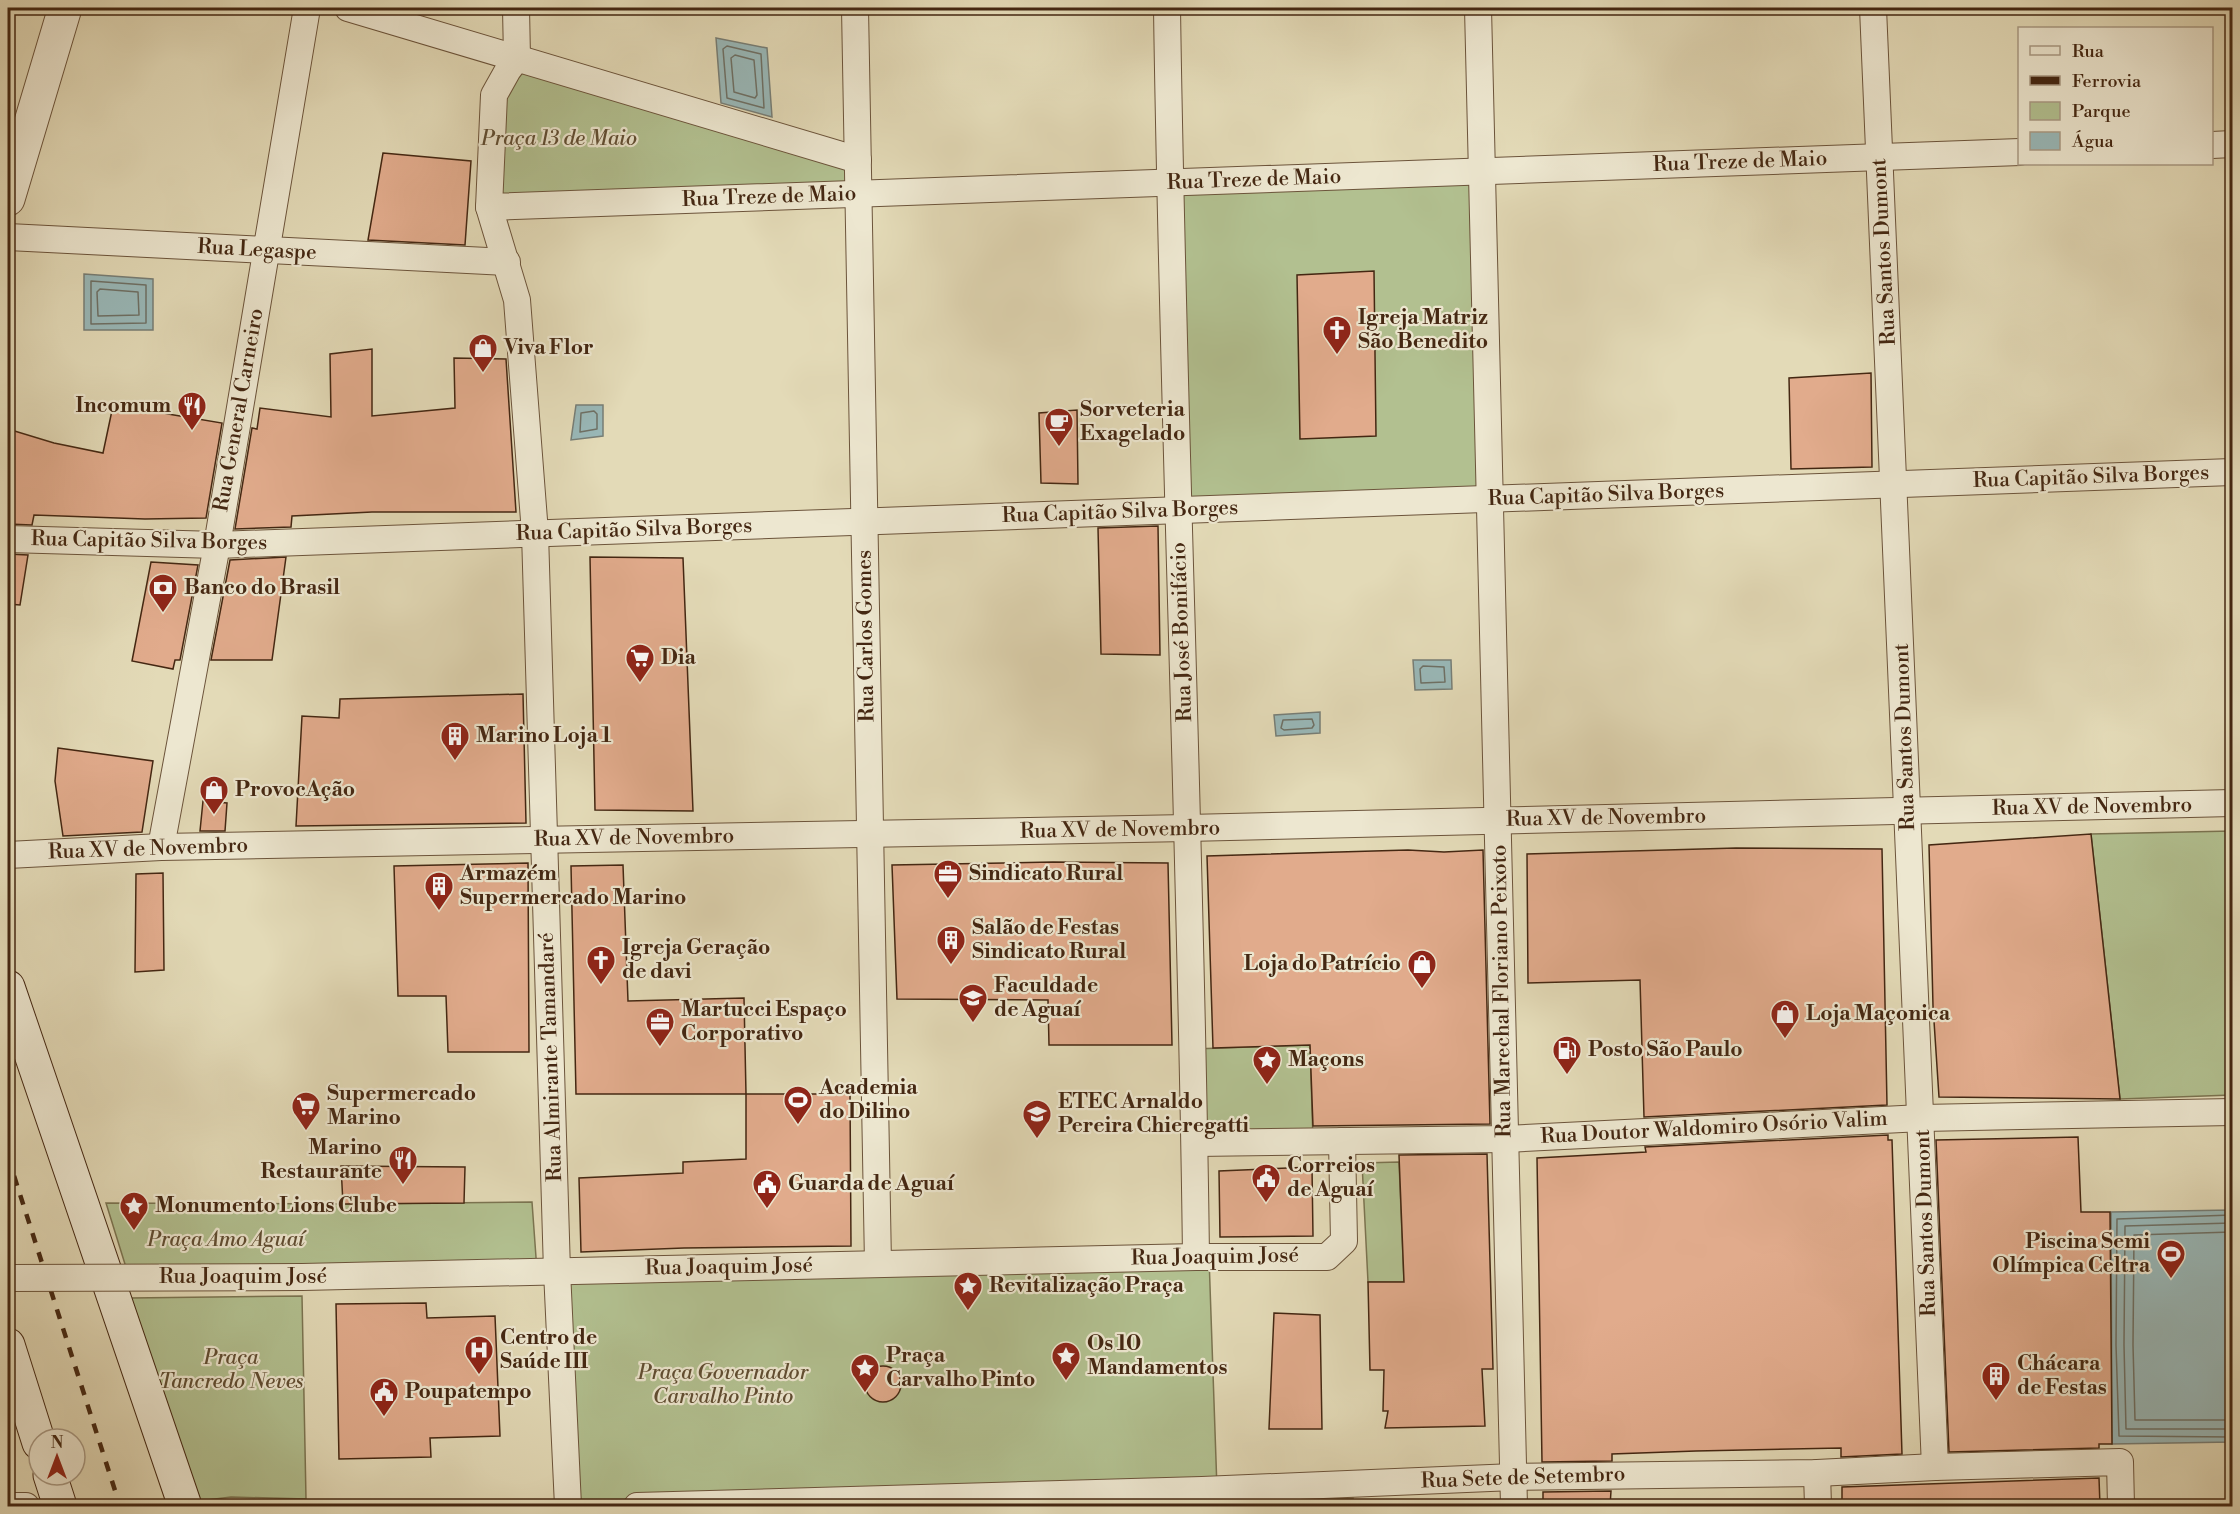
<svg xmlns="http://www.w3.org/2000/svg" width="2240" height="1514" font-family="'Libre Bodoni',serif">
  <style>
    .green { fill: #b2c090; stroke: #7b7451; stroke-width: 1.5 }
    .water { fill: #99b8b8; stroke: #777e76; stroke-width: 1.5 }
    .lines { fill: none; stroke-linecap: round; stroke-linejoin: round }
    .shore { stroke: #6e7065; stroke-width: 1.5 }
    .building { fill: #e1ab8c; stroke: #442712; stroke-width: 1.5 }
    .minor-casing { stroke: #6c543b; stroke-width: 28 }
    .tertiary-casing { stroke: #6c543b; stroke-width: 35 }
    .secondary-casing { stroke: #442712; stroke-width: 35 }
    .minor { stroke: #ede7d0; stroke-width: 26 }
    .tertiary { stroke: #ede7d0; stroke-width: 33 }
    .secondary { stroke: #ede7d0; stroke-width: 33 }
    .rail { stroke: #442712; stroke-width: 4.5; stroke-dasharray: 10 10; stroke-linecap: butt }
    .minor-bridge-casing { stroke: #6c543b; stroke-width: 28; stroke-linecap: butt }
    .minor-bridge { stroke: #ede7d0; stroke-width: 26 }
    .labels { text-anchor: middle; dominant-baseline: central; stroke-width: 4.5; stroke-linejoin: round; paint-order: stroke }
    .park-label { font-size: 21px; font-style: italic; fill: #604d32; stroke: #ede7d0 }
    .street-label { font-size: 21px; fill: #442712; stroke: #ede7d0 }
    .poi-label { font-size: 21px; font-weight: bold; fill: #442712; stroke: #ede7d0; text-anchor: start }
  </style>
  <rect width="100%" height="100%" fill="#e3dab7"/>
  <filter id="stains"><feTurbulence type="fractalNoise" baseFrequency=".00333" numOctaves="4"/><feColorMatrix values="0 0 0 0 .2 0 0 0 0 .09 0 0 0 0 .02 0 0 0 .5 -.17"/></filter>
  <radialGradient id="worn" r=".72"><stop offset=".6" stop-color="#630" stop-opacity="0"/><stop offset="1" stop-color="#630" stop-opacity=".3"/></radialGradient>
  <g class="green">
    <polygon points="517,58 858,160 858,194 489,207 494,95"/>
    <polygon points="1482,172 1490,499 1178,510 1170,183"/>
    <polygon points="2232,831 2232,1095 2120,1099 2091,834"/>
    <polygon points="1310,1045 1313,1141 1195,1143 1193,1049"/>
    <polygon points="1399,1162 1404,1282 1368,1282 1362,1163"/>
    <polygon points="532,1202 537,1271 129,1277 106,1203 343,1204"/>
    <polygon points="1209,1257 1217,1489 637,1506 568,1506 557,1271"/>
    <polygon points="302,1296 306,1499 231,1497 199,1501 130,1298"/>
    <polygon points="1353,1498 1354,1506 1225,1506 1225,1504"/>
  </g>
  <g class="water">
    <polygon points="716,38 767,48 772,117 721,103"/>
    <polygon points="84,274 153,279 153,330 84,330"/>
    <polygon points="576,405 603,405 603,436 571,440"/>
    <polygon points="1413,660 1451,660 1452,689 1415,690"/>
    <polygon points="1320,712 1320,733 1276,736 1274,715"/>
    <polygon points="2232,1210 2232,1442 2112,1444 2111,1212"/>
  </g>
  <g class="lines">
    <g class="shore">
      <polygon points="727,46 761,54 764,108 727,98 723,49"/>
      <polygon points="735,55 754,60 757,95 755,98 734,92 731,58"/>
      <polygon points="91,281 146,285 146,323 91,324"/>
      <polygon points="100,289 138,292 139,315 98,316 97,292"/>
      <polygon points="594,411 597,414 597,429 580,432 581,413"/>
      <polygon points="1423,666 1444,667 1445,682 1421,683 1420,669"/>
      <polygon points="1312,719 1314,725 1312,728 1284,730 1281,728 1283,720"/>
      <polyline points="2232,1215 2117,1219 2116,1345 2119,1436 2232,1437"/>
      <polyline points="2232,1223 2125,1226 2124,1345 2126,1429 2232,1429"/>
      <polyline points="2232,1232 2134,1235 2133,1345 2135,1420 2232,1420"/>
    </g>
  </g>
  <g class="building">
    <polygon points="383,153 471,161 465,245 368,240"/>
    <polygon points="1374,271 1376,436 1300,439 1297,275"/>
    <polygon points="372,349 372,416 455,408 454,358 506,359 516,512 372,512 292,516 291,527 235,529 252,428 257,429 260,408 331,417 330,354"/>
    <polygon points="1871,373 1872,467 1791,469 1789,378"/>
    <polygon points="114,401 168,414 222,423 206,518 145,519 34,515 32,525 8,524 8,429 54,443 103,453"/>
    <polygon points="1077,410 1078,484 1041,483 1039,413"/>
    <polygon points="1158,526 1160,655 1101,654 1098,528"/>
    <polygon points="8,554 28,555 20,605 8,604"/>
    <polygon points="286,557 272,660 211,660 230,560"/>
    <polygon points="590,557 683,558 693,811 595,810"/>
    <polygon points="151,562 198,565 180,660 175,660 173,669 132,661"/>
    <polygon points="523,694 526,823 296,826 302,716 339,718 340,699"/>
    <polygon points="58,748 153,761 142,832 63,836 55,781"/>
    <polygon points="203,801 227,803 225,831 200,831"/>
    <polygon points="2091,834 2120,1099 1939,1097 1933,1006 1929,845"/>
    <polygon points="1736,848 1882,849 1887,1105 1644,1117 1640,980 1528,983 1527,854"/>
    <polygon points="1408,850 1444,852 1483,850 1490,1124 1313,1126 1310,1045 1213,1048 1207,856"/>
    <polygon points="1053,862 1168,863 1172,1045 1049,1045 1048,1000 897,999 892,865"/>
    <polygon points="528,863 529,1052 448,1052 446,996 398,996 394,866"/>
    <polygon points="623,865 628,1001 744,998 746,1094 576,1094 571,866"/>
    <polygon points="163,873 164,970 135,972 136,874"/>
    <polygon points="746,1094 850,1094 851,1246 684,1248 581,1252 579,1178 683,1173 683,1162 746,1159"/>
    <polygon points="1888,1135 1888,1140 1892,1140 1902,1454 1841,1457 1841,1448 1696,1451 1612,1454 1612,1461 1542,1462 1537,1158 1646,1152 1645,1147"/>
    <polygon points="2078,1137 2081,1212 2110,1212 2112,1444 2099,1444 2099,1448 1949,1452 1936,1140"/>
    <polygon points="1487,1154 1493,1369 1482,1369 1485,1426 1385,1428 1388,1411 1383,1411 1384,1370 1370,1370 1368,1282 1404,1282 1399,1155"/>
    <polygon points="341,1166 465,1167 464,1203 343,1204"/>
    <polygon points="1312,1167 1313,1236 1220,1237 1219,1171"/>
    <polygon points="426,1303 427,1318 495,1316 500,1436 430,1438 431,1457 339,1459 336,1304"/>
    <polygon points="1274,1313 1320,1315 1322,1429 1269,1429"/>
    <circle cx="883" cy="1384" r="18"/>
    <polygon points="2099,1478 2100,1506 1842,1506 1842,1487"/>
    <polygon points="1611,1491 1610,1506 1543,1506 1543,1492"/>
  </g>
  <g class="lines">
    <g class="minor-casing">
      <g id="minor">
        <polyline points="348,8 858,160"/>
        <polyline points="516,8 517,58 508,70 494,95 489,207 517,300 535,533 557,1271 568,1506"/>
        <polyline points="855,8 878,1264"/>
        <path d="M 1167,8 C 1173,424 1191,840 1196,1257"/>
        <polyline points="1478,8 1514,1506"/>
        <polyline points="1873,8 1935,1467"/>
        <polyline points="2212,145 2232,144"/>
        <polyline points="489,207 2020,152"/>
        <polyline points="8,237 507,262"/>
        <polyline points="8,539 217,545 2232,472"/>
        <polyline points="161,847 217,545 307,8"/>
        <polyline points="8,855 161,847 1187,828 2232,803"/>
        <polyline points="1195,1143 1506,1139 1922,1118 2232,1112"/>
        <polyline points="302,1277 1196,1257 1327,1257 1344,1241 1342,1141"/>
        <polyline points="1817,1473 1818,1506"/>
        <polyline points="8,1506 26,1506"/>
        <polyline points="637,1506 1202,1490 1514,1477 1817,1473 1935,1467 2120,1462 2121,1506"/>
      </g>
    </g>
    <g class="tertiary-casing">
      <polyline id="tertiary" points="8,199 65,8"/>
    </g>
    <g class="secondary-casing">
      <g id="secondary">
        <polyline points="8,987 185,1506"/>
        <polyline points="8,1345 39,1443"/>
        <polyline points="50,1475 60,1506"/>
      </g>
    </g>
    <use href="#minor" class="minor"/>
    <use href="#tertiary" class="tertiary"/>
    <use href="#secondary" class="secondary"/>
    <polyline class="rail" points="8,1157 120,1506"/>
    <g class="minor-bridge-casing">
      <polyline id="minor-bridge" points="8,1278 302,1277"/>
    </g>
    <use href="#minor-bridge" class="minor-bridge"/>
  </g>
  <defs>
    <g id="church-pin" transform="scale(1.5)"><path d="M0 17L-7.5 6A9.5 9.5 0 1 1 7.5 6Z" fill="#8f2418" stroke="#ede7d0"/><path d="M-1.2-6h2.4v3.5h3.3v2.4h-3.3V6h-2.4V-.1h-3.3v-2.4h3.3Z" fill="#fff"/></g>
    <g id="shop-pin" transform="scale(1.5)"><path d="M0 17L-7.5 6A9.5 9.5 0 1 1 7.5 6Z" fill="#8f2418" stroke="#ede7d0"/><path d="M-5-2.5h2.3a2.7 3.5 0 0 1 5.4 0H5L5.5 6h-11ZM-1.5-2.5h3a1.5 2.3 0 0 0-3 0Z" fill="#fff"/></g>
    <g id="restaurant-pin" transform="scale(1.5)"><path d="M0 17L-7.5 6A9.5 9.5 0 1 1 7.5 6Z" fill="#8f2418" stroke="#ede7d0"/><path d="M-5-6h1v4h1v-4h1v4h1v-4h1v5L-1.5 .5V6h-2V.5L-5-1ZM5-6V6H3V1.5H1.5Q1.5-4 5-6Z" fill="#fff"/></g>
    <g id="cafe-pin" transform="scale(1.5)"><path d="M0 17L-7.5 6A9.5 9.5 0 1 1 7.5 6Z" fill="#8f2418" stroke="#ede7d0"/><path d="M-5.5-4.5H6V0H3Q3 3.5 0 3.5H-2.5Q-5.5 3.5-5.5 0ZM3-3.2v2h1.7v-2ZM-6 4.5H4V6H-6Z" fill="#fff"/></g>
    <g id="bank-pin" transform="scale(1.5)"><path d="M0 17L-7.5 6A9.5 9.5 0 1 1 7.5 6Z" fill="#8f2418" stroke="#ede7d0"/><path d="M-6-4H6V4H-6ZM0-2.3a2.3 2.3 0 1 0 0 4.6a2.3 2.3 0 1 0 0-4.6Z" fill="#fff"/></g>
    <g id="supermarket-pin" transform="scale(1.5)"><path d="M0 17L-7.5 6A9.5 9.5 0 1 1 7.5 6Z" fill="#8f2418" stroke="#ede7d0"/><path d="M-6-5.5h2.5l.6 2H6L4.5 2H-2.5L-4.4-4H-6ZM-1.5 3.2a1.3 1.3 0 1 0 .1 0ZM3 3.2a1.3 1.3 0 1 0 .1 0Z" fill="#fff"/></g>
    <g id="building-pin" transform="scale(1.5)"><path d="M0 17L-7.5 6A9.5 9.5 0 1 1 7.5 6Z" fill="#8f2418" stroke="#ede7d0"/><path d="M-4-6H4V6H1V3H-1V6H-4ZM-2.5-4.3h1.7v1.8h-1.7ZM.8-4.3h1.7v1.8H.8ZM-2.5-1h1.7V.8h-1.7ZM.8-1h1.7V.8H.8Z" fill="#fff"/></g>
    <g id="office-pin" transform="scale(1.5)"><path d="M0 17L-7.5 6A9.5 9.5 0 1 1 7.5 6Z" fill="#8f2418" stroke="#ede7d0"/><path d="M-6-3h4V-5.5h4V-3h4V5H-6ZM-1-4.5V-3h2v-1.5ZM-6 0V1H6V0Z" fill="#fff"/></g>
    <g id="university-pin" transform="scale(1.5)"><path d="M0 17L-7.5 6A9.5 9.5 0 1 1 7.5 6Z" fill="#8f2418" stroke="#ede7d0"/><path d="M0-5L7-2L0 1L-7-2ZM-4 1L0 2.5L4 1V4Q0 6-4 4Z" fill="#fff"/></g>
    <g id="fuel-pin" transform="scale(1.5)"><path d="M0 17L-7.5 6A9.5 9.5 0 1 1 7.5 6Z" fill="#8f2418" stroke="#ede7d0"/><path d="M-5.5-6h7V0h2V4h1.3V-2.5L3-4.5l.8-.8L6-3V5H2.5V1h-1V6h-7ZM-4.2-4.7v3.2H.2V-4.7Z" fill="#fff"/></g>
    <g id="sight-pin" transform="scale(1.5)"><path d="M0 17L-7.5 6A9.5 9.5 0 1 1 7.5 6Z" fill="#8f2418" stroke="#ede7d0"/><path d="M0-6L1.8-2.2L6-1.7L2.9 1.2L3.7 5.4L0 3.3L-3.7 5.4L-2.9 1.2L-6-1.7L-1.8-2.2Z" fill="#fff"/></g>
    <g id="stadium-pin" transform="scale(1.5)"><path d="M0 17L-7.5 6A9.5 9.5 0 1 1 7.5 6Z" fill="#8f2418" stroke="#ede7d0"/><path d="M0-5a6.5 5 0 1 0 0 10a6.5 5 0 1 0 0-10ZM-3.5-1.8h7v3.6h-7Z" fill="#fff"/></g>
    <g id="civic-pin" transform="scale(1.5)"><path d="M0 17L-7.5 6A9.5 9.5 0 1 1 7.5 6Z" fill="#8f2418" stroke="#ede7d0"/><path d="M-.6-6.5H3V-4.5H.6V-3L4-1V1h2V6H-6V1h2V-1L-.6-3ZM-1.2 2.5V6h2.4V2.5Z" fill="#fff"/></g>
    <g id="hospital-pin" transform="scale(1.5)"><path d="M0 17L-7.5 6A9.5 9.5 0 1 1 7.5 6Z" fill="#8f2418" stroke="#ede7d0"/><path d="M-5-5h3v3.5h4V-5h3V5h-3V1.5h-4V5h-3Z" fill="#fff"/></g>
  </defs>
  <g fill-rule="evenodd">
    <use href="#church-pin" x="1337" y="330"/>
    <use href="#shop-pin" x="483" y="348"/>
    <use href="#restaurant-pin" x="192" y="406"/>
    <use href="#cafe-pin" x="1059" y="422"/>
    <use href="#bank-pin" x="163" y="588"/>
    <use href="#supermarket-pin" x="640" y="658"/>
    <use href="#building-pin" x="455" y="736"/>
    <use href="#shop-pin" x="214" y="790"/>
    <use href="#office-pin" x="948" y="874"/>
    <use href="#building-pin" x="439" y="886"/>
    <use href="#building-pin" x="951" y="940"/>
    <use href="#church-pin" x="601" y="960"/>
    <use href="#shop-pin" x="1422" y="964"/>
    <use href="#university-pin" x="973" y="998"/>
    <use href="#shop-pin" x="1785" y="1014"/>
    <use href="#office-pin" x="660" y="1022"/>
    <use href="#fuel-pin" x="1567" y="1050"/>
    <use href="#sight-pin" x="1267" y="1060"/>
    <use href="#stadium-pin" x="798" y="1100"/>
    <use href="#supermarket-pin" x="306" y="1106"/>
    <use href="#university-pin" x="1037" y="1114"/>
    <use href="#restaurant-pin" x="403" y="1160"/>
    <use href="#civic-pin" x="1266" y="1178"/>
    <use href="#civic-pin" x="767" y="1184"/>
    <use href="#sight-pin" x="134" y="1206"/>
    <use href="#stadium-pin" x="2171" y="1254"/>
    <use href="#sight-pin" x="968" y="1286"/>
    <use href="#hospital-pin" x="479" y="1350"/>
    <use href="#sight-pin" x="1066" y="1356"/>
    <use href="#sight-pin" x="865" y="1368"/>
    <use href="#building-pin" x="1996" y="1376"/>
    <use href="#civic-pin" x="384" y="1392"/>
  </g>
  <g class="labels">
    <g class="park-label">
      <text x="559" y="139">Praça 13 de Maio</text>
      <text x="226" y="1240">Praça Amo Aguaí</text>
      <text x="231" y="1358">Praça<tspan x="231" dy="24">Tancredo Neves</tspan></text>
      <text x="723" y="1373">Praça Governador<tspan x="723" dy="24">Carvalho Pinto</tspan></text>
    </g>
    <g class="street-label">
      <text transform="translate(1740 162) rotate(-2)">Rua Treze de Maio</text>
      <text transform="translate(1254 180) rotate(-2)">Rua Treze de Maio</text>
      <text transform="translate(769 197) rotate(-2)">Rua Treze de Maio</text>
      <text transform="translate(257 250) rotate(3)">Rua Legaspe</text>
      <text transform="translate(1884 252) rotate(-93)">Rua Santos Dumont</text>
      <text transform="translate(239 410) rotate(-80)">Rua General Carneiro</text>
      <text transform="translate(2091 477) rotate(-2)">Rua Capitão Silva Borges</text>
      <text transform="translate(1606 495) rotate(-2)">Rua Capitão Silva Borges</text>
      <text transform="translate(1120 512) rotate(-2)">Rua Capitão Silva Borges</text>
      <text transform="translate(634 530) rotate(-2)">Rua Capitão Silva Borges</text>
      <text transform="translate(149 541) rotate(1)">Rua Capitão Silva Borges</text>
      <text transform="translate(1182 632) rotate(-92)">Rua José Bonifácio</text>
      <text transform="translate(866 636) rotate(-91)">Rua Carlos Gomes</text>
      <text transform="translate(1905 737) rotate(-92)">Rua Santos Dumont</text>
      <text transform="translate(2092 807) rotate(-1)">Rua XV de Novembro</text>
      <text transform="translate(1606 818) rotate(-1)">Rua XV de Novembro</text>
      <text transform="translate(1120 830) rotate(-1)">Rua XV de Novembro</text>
      <text transform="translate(634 838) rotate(-1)">Rua XV de Novembro</text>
      <text transform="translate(148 849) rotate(-2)">Rua XV de Novembro</text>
      <text transform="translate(1502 991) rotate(-91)">Rua Marechal Floriano Peixoto</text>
      <text transform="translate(551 1057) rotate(-92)">Rua Almirante Tamandaré</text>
      <text transform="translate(1714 1128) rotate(-3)">Rua Doutor Waldomiro Osório Valim</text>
      <text transform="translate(1926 1223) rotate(-92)">Rua Santos Dumont</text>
      <text transform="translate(1215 1257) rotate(-1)">Rua Joaquim José</text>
      <text transform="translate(729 1267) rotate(-1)">Rua Joaquim José</text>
      <text x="243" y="1277">Rua Joaquim José</text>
      <text transform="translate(1523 1478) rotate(-2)">Rua Sete de Setembro</text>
    </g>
    <g class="poi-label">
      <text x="1358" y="318">Igreja Matriz<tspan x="1358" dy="24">São Benedito</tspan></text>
      <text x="504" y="348">Viva Flor</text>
      <text x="171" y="406" text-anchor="end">Incomum</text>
      <text x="1080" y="410">Sorveteria<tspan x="1080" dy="24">Exagelado</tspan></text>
      <text x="184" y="588">Banco do Brasil</text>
      <text x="661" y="658">Dia</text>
      <text x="476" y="736">Marino Loja 1</text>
      <text x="235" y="790">ProvocAção</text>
      <text x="460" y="874">Armazém<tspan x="460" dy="24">Supermercado Marino</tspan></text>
      <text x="969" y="874">Sindicato Rural</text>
      <text x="972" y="928">Salão de Festas<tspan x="972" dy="24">Sindicato Rural</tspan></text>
      <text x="622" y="948">Igreja Geração<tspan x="622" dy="24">de davi</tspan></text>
      <text x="1401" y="964" text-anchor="end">Loja do Patrício</text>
      <text x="994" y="986">Faculdade<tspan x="994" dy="24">de Aguaí</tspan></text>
      <text x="681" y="1010">Martucci Espaço<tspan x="681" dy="24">Corporativo</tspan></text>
      <text x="1806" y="1014">Loja Maçonica</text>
      <text x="1588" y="1050">Posto São Paulo</text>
      <text x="1288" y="1060">Maçons</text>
      <text x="819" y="1088">Academia<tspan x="819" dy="24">do Dilino</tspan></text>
      <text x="327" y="1094">Supermercado<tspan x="327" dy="24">Marino</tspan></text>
      <text x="1058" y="1102">ETEC Arnaldo<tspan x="1058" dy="24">Pereira Chieregatti</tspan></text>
      <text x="382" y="1148" text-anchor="end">Marino<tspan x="382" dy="24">Restaurante</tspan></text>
      <text x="1287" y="1166">Correios<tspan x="1287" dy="24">de Aguaí</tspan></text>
      <text x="788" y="1184">Guarda de Aguaí</text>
      <text x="155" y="1206">Monumento Lions Clube</text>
      <text x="2150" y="1242" text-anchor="end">Piscina Semi<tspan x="2150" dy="24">Olímpica Celtra</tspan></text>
      <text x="989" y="1286">Revitalização Praça</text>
      <text x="500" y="1338">Centro de<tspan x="500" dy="24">Saúde III</tspan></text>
      <text x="1087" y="1344">Os 10<tspan x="1087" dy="24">Mandamentos</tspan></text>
      <text x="886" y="1356">Praça<tspan x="886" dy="24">Carvalho Pinto</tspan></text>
      <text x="2017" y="1364">Chácara<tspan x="2017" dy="24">de Festas</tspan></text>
      <text x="405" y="1392">Poupatempo</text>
    </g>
  </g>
  <rect width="2240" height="1514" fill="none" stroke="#e3dab7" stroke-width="30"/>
  <rect x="9" y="9" width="2222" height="1496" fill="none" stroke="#442712" stroke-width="3"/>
  <rect x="15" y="15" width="2210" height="1484" fill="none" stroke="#442712" stroke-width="1.5"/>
  <rect x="2018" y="27" width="195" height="138" fill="#ede7d0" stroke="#a99a84" stroke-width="1.5"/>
  <rect x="2030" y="46" width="30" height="9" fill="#ede7d0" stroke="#a99a84" stroke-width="1.5"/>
  <text x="2072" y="57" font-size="18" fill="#442712">Rua</text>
  <rect x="2030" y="76" width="30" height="9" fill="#442712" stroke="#a99a84" stroke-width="1.5"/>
  <text x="2072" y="87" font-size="18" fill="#442712">Ferrovia</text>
  <rect x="2030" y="102" width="30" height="18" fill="#b2c090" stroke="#a99a84" stroke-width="1.5"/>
  <text x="2072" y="117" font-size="18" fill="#442712">Parque</text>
  <rect x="2030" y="132" width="30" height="18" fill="#99b8b8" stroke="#a99a84" stroke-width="1.5"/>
  <text x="2072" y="147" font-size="18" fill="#442712">Água</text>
  <g transform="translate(57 1457)"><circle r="28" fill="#ede7d0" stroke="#a99a84" stroke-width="1.5"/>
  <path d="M0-4.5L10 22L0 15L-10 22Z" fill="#8f2418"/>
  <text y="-9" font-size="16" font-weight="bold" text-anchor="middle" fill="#442712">N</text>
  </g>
  <rect width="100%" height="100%" filter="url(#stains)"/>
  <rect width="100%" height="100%" fill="url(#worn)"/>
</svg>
